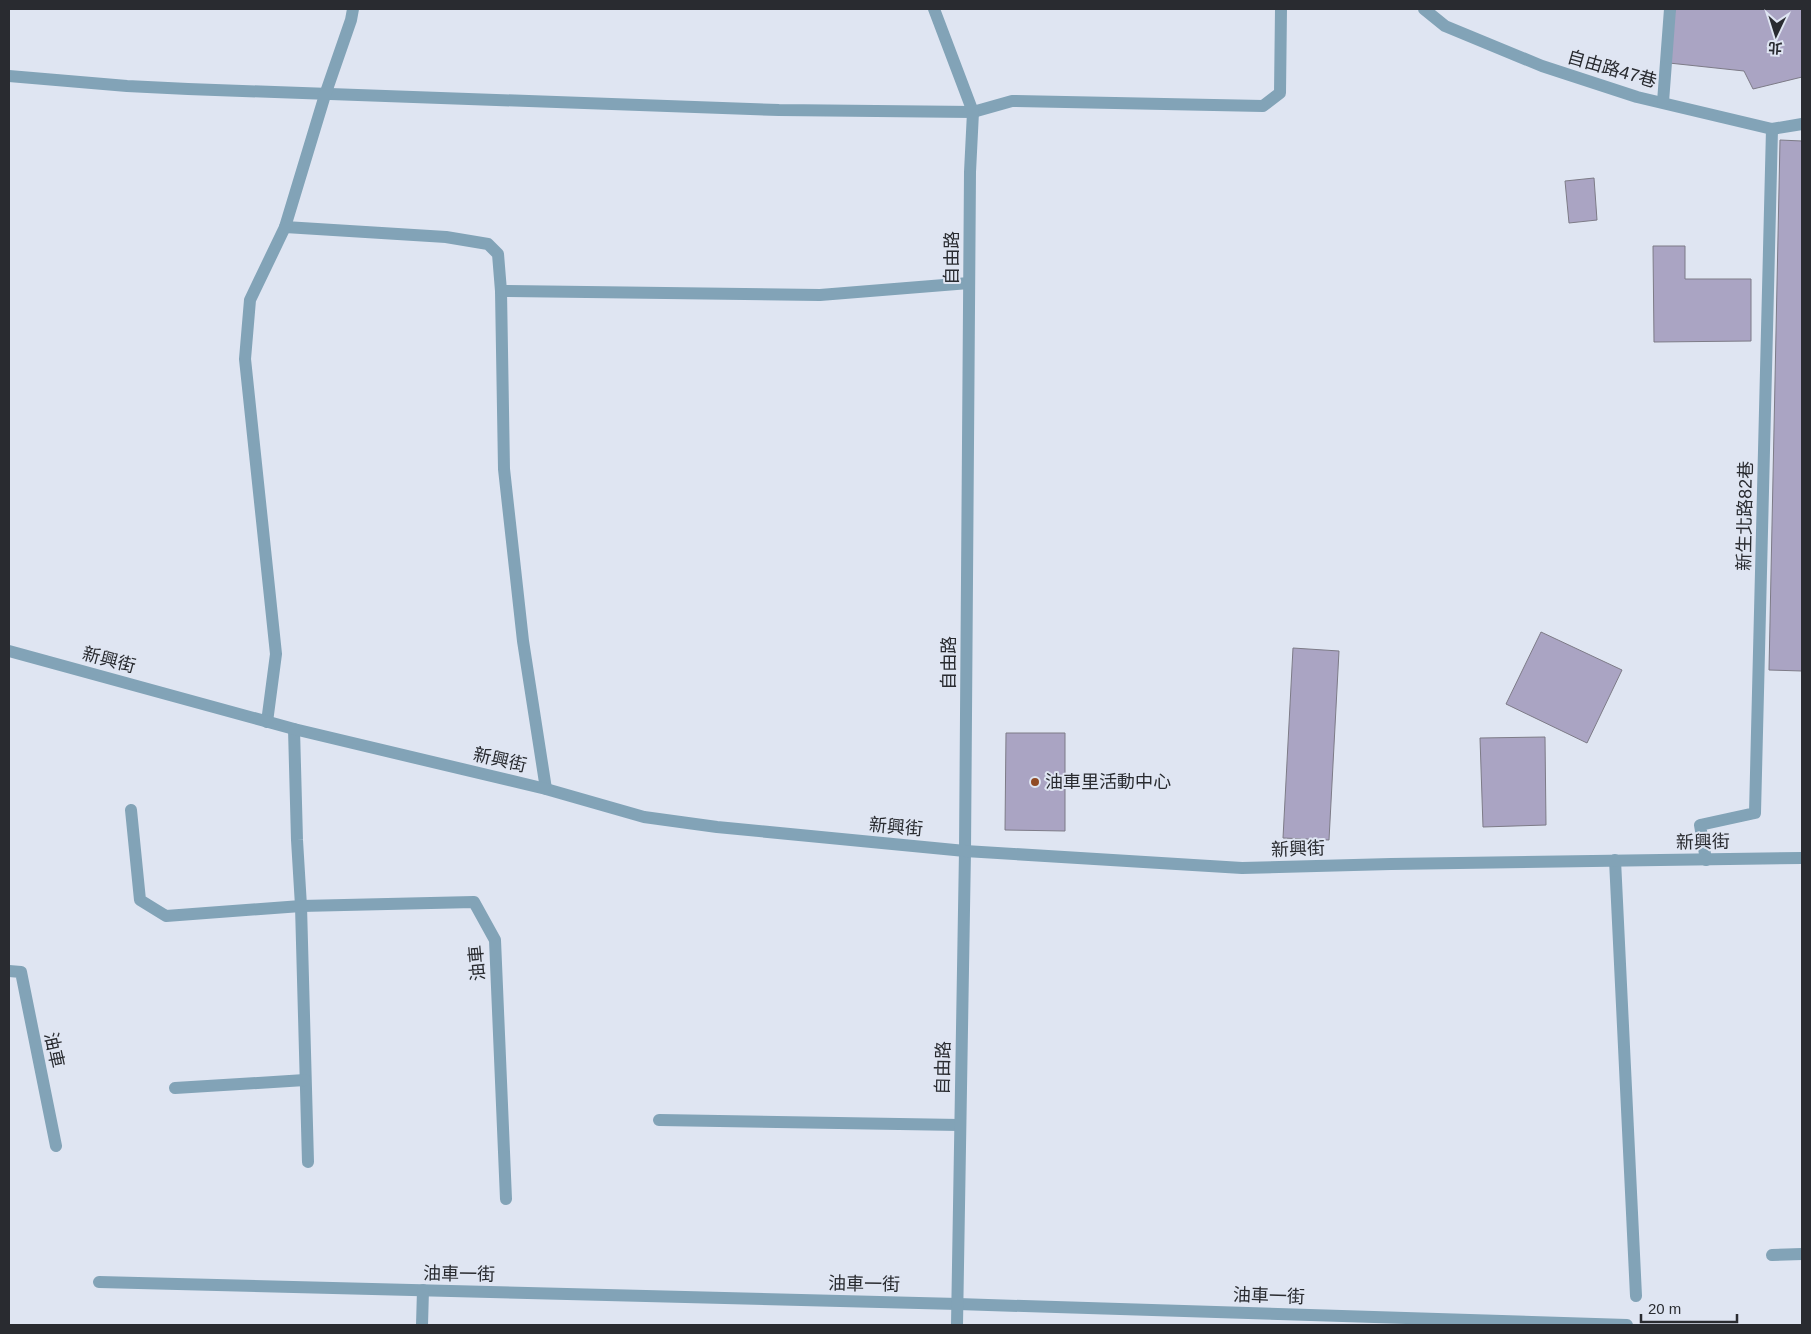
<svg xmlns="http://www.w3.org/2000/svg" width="1811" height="1334" font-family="Arial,'Noto Sans TC',sans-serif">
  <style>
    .building { fill: #aaa4c3; stroke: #7d7b87 }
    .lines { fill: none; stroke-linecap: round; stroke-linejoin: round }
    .lane { stroke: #82a3b7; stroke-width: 12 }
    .street { stroke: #82a3b7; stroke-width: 12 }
    .poi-dot { fill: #904a24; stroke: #dfe5f2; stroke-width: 2 }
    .labels { text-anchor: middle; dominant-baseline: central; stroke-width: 4; stroke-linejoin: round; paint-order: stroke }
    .street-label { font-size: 18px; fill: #292b30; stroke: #dfe5f2 }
    .poi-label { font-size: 18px; fill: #292b30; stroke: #dfe5f2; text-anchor: start }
  </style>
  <rect width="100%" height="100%" fill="#dfe5f2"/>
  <g class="building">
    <polygon points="1675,9 1802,9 1802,77 1753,89 1744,71 1669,63"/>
    <polygon points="1780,140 1802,141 1802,671 1769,670"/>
    <polygon points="1594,178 1597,220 1569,223 1565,181"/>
    <polygon points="1653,246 1685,246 1685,279 1751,279 1751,341 1654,342"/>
    <polygon points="1541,632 1622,670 1587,743 1506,704"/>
    <polygon points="1293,648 1339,651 1329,840 1283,838"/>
    <polygon points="1006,733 1065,733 1065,831 1005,830"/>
    <polygon points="1545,737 1546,825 1483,827 1480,738"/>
  </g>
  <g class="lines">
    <g class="lane">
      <polyline points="1424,9 1445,26 1542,66 1637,97 1772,129 1802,124"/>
      <polyline points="9,76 127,86 188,89 779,110 973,112 1012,101 1263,106 1280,93 1281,9"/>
      <polyline points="1663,102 1670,9"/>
      <polyline points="285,227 446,237 488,244 498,254 501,291 504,469 523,641 546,789"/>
      <polyline points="501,291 820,295 969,283"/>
      <polyline points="267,722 276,654 245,359 250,300 285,227 325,95 351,20 353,9"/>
      <polyline points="294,729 297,840 301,906 308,1162"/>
      <polyline points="131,810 140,900 166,916 301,906 474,902 495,940 506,1199"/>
      <polyline points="1615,860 1636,1296"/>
      <polyline points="1706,860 1700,825 1755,813 1772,129"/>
      <polyline points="9,971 21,972 56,1146"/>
      <polyline points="175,1088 305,1080"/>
      <polyline points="659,1120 960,1125"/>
      <polyline points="1772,1255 1802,1254"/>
      <polyline points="99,1282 958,1304 1627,1325"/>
      <polyline points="422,1325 423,1290"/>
    </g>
    <g class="street">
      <polyline points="934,9 973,112 970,172 965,851 957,1325"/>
      <polyline points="9,651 294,729 546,789 644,817 717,827 965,851 1242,868 1391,864 1802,858"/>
    </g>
  </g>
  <circle class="poi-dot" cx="1035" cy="782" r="5"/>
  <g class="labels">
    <g class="street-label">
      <text transform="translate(1612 69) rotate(16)">自由路47巷</text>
      <text transform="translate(952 258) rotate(-90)">自由路</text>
      <text transform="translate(1745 516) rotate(-89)">新生北路82巷</text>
      <text transform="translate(109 660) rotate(15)">新興街</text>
      <text transform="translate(949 663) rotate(-90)">自由路</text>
      <text transform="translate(500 760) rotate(13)">新興街</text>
      <text transform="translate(896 827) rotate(5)">新興街</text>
      <text transform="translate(1703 842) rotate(-1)">新興街</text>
      <text transform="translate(1298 849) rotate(-2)">新興街</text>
      <text transform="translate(477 963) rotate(-95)">油車</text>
      <text transform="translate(54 1050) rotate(78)">油車</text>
      <text transform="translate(943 1068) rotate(-89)">自由路</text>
      <text transform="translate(459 1274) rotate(1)">油車一街</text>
      <text transform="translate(864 1284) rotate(1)">油車一街</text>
      <text transform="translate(1269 1296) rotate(2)">油車一街</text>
    </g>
    <g class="poi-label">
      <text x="1045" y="782">油車里活動中心</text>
    </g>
  </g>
  <rect width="1811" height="1334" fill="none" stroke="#292b30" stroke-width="20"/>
  <g transform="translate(1776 35) rotate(184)" stroke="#dfe5f2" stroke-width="4" paint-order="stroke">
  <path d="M0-4L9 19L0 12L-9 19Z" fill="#292b30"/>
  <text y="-8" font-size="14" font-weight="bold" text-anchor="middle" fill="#292b30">北</text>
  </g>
  <path d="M1641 1314v8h96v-8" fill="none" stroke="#292b30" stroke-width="2.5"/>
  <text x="1648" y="1314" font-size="15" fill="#292b30" stroke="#dfe5f2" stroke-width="4" paint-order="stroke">20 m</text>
</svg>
